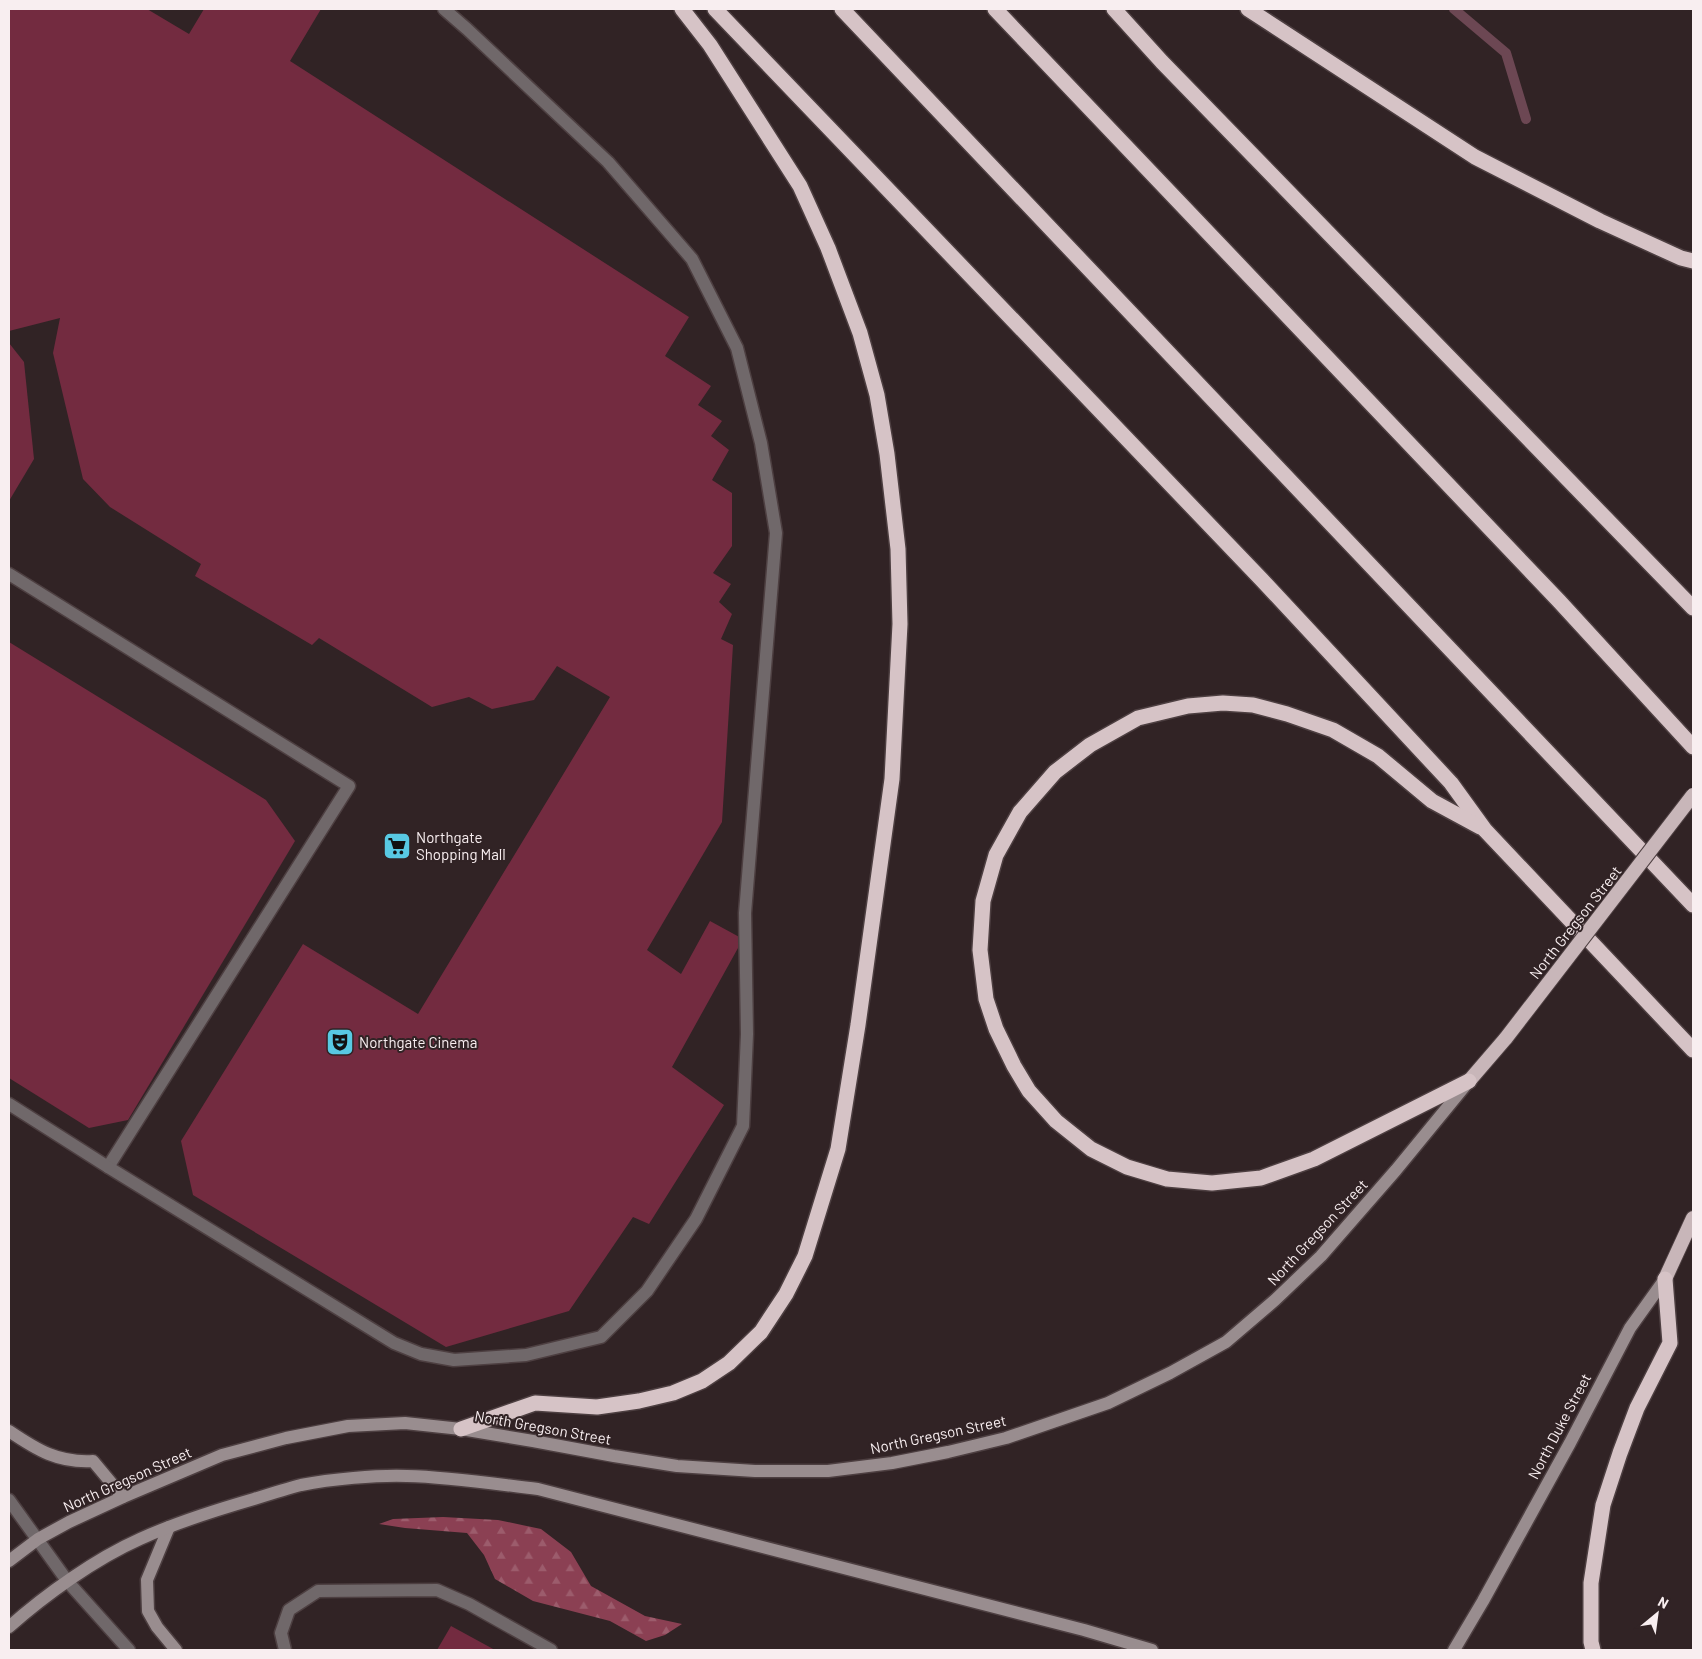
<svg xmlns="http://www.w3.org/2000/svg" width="1702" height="1659" font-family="Barlow,sans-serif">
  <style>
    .forest { fill: url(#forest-firs) }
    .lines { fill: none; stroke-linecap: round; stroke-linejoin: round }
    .stream { stroke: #6c4753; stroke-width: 10 }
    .building { fill: #732b40 }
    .service-casing { stroke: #4d3f41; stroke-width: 15 }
    .secondary-casing { stroke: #4d3f41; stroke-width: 15 }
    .trunk-casing { stroke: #4d3f41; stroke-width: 16 }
    .motorway-casing { stroke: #4d3f41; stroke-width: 18 }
    .service { stroke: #70686a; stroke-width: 12 }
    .secondary { stroke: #998d8f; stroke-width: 12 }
    .trunk { stroke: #c8b6b9; stroke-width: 14 }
    .motorway { stroke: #d6c3c6; stroke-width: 15 }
    .trunk-bridge-casing { stroke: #4d3f41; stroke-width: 16; stroke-linecap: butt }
    .trunk-bridge { stroke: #c8b6b9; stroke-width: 14 }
    .labels { text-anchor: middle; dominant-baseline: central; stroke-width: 4; stroke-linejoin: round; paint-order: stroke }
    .poi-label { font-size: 15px; fill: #f8eef0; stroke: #312325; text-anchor: start }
    .street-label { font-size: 15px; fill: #f8eef0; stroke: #312325 }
  </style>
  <defs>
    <pattern id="forest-firs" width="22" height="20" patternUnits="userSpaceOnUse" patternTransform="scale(1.25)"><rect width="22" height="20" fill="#8b4053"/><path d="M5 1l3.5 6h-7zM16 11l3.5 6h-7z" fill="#9c5c6c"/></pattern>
  </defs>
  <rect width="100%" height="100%" fill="#312325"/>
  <polygon class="forest" points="443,1517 498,1520 541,1529 571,1552 591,1586 645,1616 682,1624 665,1635 646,1641 610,1621 533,1601 495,1579 484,1555 467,1533 405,1528 379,1524 393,1519"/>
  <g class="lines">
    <polyline class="stream" points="1454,9 1506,53 1526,119"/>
  </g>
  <g class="building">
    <polygon points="9,9 147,9 189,34 204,9 321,9 290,61 689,317 665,356 711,386 698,405 722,421 711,436 729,450 712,480 732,493 732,546 713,573 731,584 719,602 732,614 721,639 733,645 722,822 647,950 681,974 710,921 743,939 672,1067 724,1105 649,1224 633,1217 569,1311 446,1347 193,1195 181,1141 303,944 418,1014 610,697 557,666 534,700 492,709 469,697 432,707 319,638 312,645 195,576 201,564 110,507 83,479 53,353 60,318 9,331"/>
    <polygon points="9,343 24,362 34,459 9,501"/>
    <polygon points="9,642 266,800 295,841 128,1120 89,1128 9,1078"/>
    <polygon points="451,1626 495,1650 437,1650"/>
  </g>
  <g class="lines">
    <g class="service-casing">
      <g id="service">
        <polyline points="9,574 349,786 108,1167"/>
        <polyline points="9,1104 108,1167 394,1343 421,1354 454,1360 526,1355 601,1337 647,1291 696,1219 743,1126 747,1034 745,913 776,533 761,443 737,348 692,259 608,162 467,29 444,9"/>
        <polyline points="9,1500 68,1582 129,1650"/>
        <polyline points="285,1650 281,1633 289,1610 318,1591 437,1590 469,1604 551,1650"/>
      </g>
    </g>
    <g class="secondary-casing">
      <g id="secondary">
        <path d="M 9,1431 C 37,1450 58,1463 93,1461 L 123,1497"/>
        <polyline points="169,1527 147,1580 148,1611 157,1627 176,1650"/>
        <polyline points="9,1561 38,1539 69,1522 123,1497 222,1455 286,1438 348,1426 405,1423 461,1429 533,1441 614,1456 677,1466 755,1471 828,1471 892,1463 948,1452 1006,1438 1108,1403 1170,1373 1226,1342 1275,1300 1321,1256 1396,1170 1469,1081"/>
        <path d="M 9,1627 C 45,1595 95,1559 140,1539 C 177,1522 216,1510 254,1499 C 270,1494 286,1489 301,1485 C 331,1479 376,1475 407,1476 C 451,1477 495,1484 538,1489 L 1084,1630 L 1152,1650"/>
        <polyline points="1454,1650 1483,1601 1570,1443 1630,1328 1665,1279"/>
      </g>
    </g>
    <g class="trunk-casing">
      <g id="trunk">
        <polyline points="1469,1081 1506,1038"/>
        <polyline points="1665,1279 1693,1218"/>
      </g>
    </g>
    <g class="motorway-casing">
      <g id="motorway">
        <polyline points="715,9 1262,580 1451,783 1485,830 1693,1050"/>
        <polyline points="842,9 1693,905"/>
        <polyline points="995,9 1559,601 1693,747"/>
        <polyline points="1114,9 1162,62 1693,608"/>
        <polyline points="1248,9 1475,157 1600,221 1681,258 1693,261"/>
        <polyline points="1469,1081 1314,1159 1261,1178 1212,1183 1167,1179 1127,1167 1091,1149 1056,1121 1029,1091 1014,1066 996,1029 986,999 980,950 983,901 996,855 1020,812 1055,772 1090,745 1138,718 1188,706 1223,703 1253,705 1287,714 1333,730 1378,756 1432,801 1480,827"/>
        <polyline points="461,1429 535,1403 597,1407 639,1401 673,1393 702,1381 729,1363 761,1332 786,1294 805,1256 838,1149 858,1025 892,779 900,624 898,549 887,454 877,395 860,333 828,248 800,186 710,45 682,9"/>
        <polyline points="1593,1650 1591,1642 1591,1583 1603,1505 1620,1453 1637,1408 1670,1343 1665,1279"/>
      </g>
    </g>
    <use href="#service" class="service"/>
    <use href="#secondary" class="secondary"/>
    <use href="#trunk" class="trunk"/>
    <use href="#motorway" class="motorway"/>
    <g class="trunk-bridge-casing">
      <polyline id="trunk-bridge" points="1506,1038 1693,795"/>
    </g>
    <use href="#trunk-bridge" class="trunk-bridge"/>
  </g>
  <defs>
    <g id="supermarket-square" transform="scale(1.4375)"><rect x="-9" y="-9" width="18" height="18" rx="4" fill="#58c9e3" stroke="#312325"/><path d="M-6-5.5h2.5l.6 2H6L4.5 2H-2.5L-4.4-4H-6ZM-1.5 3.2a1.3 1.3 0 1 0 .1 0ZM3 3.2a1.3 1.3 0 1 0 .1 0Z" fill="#111"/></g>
    <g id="theatre-square" transform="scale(1.4375)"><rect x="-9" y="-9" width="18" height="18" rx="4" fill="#58c9e3" stroke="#312325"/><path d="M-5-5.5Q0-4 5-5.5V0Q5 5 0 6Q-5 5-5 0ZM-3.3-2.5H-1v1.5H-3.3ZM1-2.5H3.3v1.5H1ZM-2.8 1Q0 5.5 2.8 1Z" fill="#111"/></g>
  </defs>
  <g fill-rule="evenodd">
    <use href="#supermarket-square" x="397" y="846"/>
    <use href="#theatre-square" x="340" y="1042"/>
  </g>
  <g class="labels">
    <g class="poi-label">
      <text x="416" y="837">Northgate<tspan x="416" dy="17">Shopping Mall</tspan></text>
      <text x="359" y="1042">Northgate Cinema</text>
    </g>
    <g class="street-label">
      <text transform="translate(1575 922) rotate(-52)">North Gregson Street</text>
      <text transform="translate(1317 1232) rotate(-47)">North Gregson Street</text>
      <text transform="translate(1559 1426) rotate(-62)">North Duke Street</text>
      <text transform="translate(543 1427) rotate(10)">North Gregson Street</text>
      <text transform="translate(938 1434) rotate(-12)">North Gregson Street</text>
      <text transform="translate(127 1479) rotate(-24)">North Gregson Street</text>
    </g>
  </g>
  <rect width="1702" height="1659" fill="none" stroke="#f8eef0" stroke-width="20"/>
  <g transform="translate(1657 1614) rotate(29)" stroke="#312325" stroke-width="4" paint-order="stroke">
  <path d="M0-4L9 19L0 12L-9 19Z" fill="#f8eef0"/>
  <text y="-8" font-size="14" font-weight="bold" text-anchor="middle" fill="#f8eef0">N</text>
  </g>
</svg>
